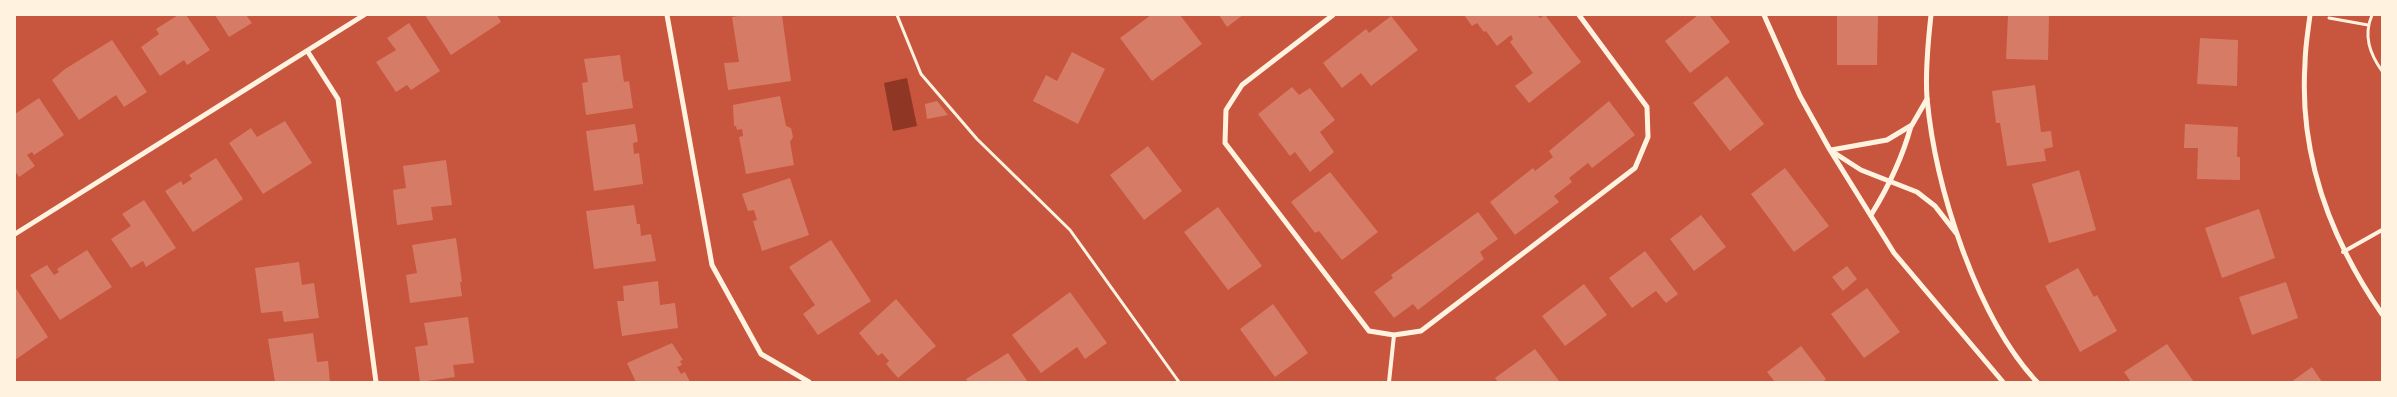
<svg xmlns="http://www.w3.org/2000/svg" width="2397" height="397" font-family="'Libre Baskerville',serif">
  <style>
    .water { fill: #8f3625 }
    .building { fill: #d67c66 }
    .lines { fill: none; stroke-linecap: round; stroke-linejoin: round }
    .path { stroke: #fff3e0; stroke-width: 3 }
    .service { stroke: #fff3e0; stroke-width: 4 }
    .minor { stroke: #fff3e0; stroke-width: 5 }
  </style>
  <rect width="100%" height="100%" fill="#c8553d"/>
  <polygon class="water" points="907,78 917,126 893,131 884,83"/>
  <g class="building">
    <polygon points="178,15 186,15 210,50 187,65 184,60 160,76 141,47 159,34 156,29"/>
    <polygon points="215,15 246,15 252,23 229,37"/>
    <polygon points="425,15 497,15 501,22 451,55"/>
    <polygon points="745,15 782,15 791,81 728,90 724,63 739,62 732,17"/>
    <polygon points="1151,15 1180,15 1202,44 1152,81 1120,38"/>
    <polygon points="1219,15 1243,15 1227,27"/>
    <polygon points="1464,15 1537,15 1540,18 1545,15 1581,62 1529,103 1515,86 1533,73 1510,42 1513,39 1511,35 1497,46 1486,31 1484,32 1477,23 1472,26"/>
    <polygon points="1698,15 1709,15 1730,42 1690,73 1665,41"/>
    <polygon points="1837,15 1878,15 1877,65 1837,65"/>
    <polygon points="2008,15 2049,15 2048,60 2006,59"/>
    <polygon points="1391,16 1418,50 1371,86 1361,73 1342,88 1323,63 1366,29 1369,33"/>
    <polygon points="409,23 440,71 411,90 407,85 396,92 376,62 396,50 387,38"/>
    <polygon points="2200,38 2238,40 2237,86 2197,84"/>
    <polygon points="112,40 147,92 124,107 116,95 79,120 52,80 65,69"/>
    <polygon points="1072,52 1105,69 1078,124 1033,101 1046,75 1057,81"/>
    <polygon points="620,55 624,82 629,81 633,108 586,115 582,83 588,82 584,59"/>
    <polygon points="1727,76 1764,124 1730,151 1693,103"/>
    <polygon points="2035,85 2041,132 2051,131 2053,147 2044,149 2046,161 2007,166 2000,123 1996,123 1992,91"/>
    <polygon points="1292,87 1299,95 1310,88 1335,120 1320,132 1334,152 1310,172 1295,152 1290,156 1258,114"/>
    <polygon points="780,96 786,126 791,128 793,137 790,142 794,165 746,174 739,137 743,136 742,129 737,130 736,126 734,126 733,105"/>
    <polygon points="39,98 64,135 34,155 32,152 27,155 35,166 19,177 15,171 15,114"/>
    <polygon points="937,101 948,115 927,119 925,104"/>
    <polygon points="1609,101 1635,135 1592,168 1588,163 1569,178 1572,182 1554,196 1559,202 1515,235 1490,202 1533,168 1535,171 1553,157 1549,151"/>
    <polygon points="285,121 312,163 263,194 229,143 251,128 257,137"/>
    <polygon points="635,124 638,142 633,143 634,154 639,153 643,184 594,191 586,131"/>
    <polygon points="2185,124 2238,127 2237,157 2240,157 2240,180 2197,179 2198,148 2184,148"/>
    <polygon points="1148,146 1182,191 1144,220 1110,175"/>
    <polygon points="216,158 243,199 193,232 165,191 181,181 183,185 192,179 189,175"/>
    <polygon points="446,160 452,205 431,207 433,220 397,225 393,190 406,188 403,166"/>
    <polygon points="1785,168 1829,226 1794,252 1751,194"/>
    <polygon points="2079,170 2096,230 2049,243 2032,184"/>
    <polygon points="1330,172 1378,232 1342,260 1319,231 1315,233 1291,202"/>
    <polygon points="790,178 809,235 762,251 753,221 757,220 754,210 748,211 742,194"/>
    <polygon points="144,200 176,248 146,267 143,261 131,268 111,239 131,226 122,214"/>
    <polygon points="634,205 637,224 640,224 641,236 651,234 656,261 594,269 586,211"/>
    <polygon points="1218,207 1262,266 1228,290 1184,232"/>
    <polygon points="2259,209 2275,258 2222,278 2205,228"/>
    <polygon points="1478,212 1498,239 1480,252 1484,259 1418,310 1413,304 1394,318 1374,292 1393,278 1391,275"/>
    <polygon points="1701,215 1726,247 1694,271 1670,239"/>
    <polygon points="456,238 462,282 460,282 462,296 410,303 406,275 417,273 412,245"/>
    <polygon points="831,240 871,301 818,335 803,314 815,305 789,267"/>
    <polygon points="87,250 112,287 60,320 30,275 47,265 54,275 59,272 57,269"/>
    <polygon points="1645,251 1678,294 1666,303 1656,291 1632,308 1609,278"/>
    <polygon points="299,262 302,285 314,283 319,318 284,322 282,311 261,313 255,268"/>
    <polygon points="1847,266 1857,279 1843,291 1832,277"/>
    <polygon points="2078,268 2094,297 2097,295 2117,331 2080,352 2045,286"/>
    <polygon points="658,281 660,305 675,303 678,328 622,336 617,301 624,301 623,286"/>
    <polygon points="2286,282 2298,318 2252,335 2239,297"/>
    <polygon points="1584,284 1607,315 1565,346 1542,316"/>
    <polygon points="15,287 48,337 15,360"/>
    <polygon points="1867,288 1900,332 1864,358 1831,314"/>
    <polygon points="1070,292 1107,343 1085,359 1077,347 1041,373 1012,335"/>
    <polygon points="896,299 936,346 898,378 886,364 889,361 882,353 878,356 859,333"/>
    <polygon points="1273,304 1308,353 1275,377 1240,329"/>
    <polygon points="468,317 474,363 453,365 455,377 420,382 415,347 428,345 424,323"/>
    <polygon points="313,333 317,362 328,361 330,382 275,382 268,339"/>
    <polygon points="672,343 683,360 680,361 682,365 677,367 681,374 685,372 690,382 636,382 627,363"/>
    <polygon points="2167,344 2194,382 2131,382 2124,372"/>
    <polygon points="1801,346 1826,379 1823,382 1775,382 1767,372"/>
    <polygon points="1535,349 1559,381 1498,382 1495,378"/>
    <polygon points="1008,353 1028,382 968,382 966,379"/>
    <polygon points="2312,367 2322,382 2291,382"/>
  </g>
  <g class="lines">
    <g class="path">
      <polyline points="897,15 921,74 977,139 1070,230 1179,382"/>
      <path d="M 2372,15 C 2363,36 2370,54 2382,71"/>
      <polyline points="2329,18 2368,25"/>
    </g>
    <g class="service">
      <polyline points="2343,252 2382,230"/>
      <polyline points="1389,382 1394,335"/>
    </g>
    <g class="minor">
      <polyline points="667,15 712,265 761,354 809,382"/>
      <polyline points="1333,15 1242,85 1226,110 1225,143 1369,331 1394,335 1421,331 1635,168 1648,137 1647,107 1579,15"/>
      <polyline points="1764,15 1800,96 1830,150 1894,253 2003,382"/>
      <path d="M 1931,15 C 1928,42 1925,71 1927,98 C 1935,186 1976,317 2037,382"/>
      <path d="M 2310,15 C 2308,31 2305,48 2305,64 C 2299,156 2331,240 2382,314"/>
      <polyline points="308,52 338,99 376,382"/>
      <polyline points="1831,150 1887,140 1912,125 1927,99"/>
      <polyline points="1833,152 1861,170 1917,192 1935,206 1956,233"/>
      <path d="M 1871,215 C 1889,186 1902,159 1911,126"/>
      <polyline points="15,234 364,15"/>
    </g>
  </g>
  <rect width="2397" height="397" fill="none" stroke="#fff3e0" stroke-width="32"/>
</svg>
